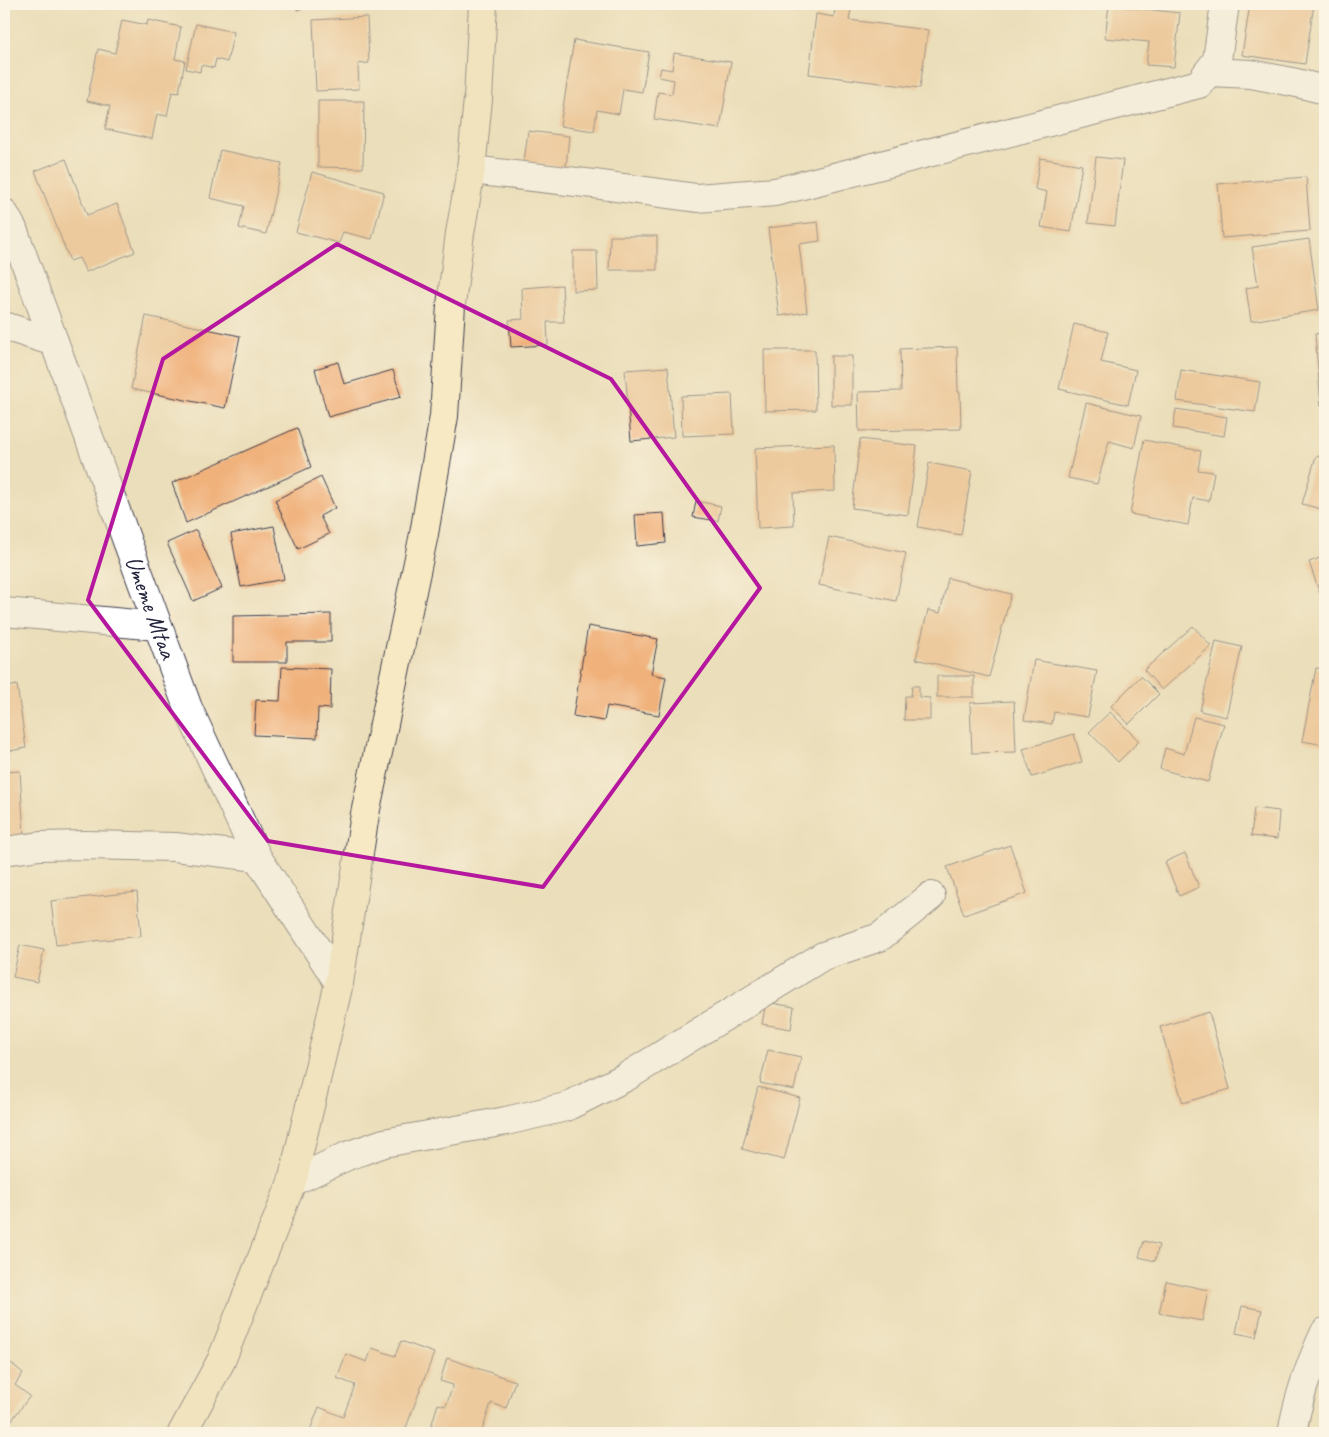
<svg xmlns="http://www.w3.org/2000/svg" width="1329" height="1437" font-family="Caveat,sans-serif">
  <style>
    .building { fill: #f0b17a }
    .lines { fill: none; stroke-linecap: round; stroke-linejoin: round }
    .street-casing { stroke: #403e4e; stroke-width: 30 }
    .secondary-casing { stroke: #403e4e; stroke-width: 30 }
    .street { stroke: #fff; stroke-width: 28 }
    .secondary { stroke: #f6e9c3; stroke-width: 28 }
    .marked { fill: none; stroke: #b5179e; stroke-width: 4; stroke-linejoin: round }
    .labels { text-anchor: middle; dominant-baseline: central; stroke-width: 4; stroke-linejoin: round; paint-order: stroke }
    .street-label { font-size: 24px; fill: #22223b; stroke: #fcf5e5 }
  </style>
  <rect width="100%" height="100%" fill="#fcf5e5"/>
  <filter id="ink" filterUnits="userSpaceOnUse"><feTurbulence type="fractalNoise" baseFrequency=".02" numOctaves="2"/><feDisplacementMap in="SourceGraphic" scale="10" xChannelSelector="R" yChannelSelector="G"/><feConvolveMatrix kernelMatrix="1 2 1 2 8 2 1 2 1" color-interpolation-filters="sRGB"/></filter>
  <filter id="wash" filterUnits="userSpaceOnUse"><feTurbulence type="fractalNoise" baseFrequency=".0096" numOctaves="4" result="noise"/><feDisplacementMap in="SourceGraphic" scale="20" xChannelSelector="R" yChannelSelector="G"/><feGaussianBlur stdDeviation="1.12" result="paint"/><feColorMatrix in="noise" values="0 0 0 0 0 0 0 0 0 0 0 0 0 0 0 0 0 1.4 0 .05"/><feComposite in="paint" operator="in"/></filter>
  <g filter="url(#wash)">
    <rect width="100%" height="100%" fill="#ebdeba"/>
    <g id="blocks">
      <g class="building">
        <polygon points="296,4 321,4 297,10"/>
        <polygon points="1250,4 1314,4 1305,64 1242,55"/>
        <polygon points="1109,5 1180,13 1174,67 1146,65 1149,42 1105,38"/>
        <polygon points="835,7 851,9 849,20 928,30 920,88 809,74 816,14 834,17"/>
        <polygon points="367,17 369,63 358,64 359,89 316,91 313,20"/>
        <polygon points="122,20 147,25 148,20 181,27 175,59 185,61 179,93 172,92 167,116 157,114 152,139 105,129 110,106 87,101 98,49 115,53"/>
        <polygon points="196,24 234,32 227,62 216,59 214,68 201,65 200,72 186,69"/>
        <polygon points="574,40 649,52 642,92 623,89 619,114 597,110 594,131 560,126"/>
        <polygon points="674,53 731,62 720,129 654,119 658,92 672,94 674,80 659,77 661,68 672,70"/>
        <polygon points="318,101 364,101 363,168 318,167"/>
        <polygon points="528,131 569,136 566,167 524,162"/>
        <polygon points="220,150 282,163 266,234 239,228 244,206 210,198"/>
        <polygon points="1096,157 1123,160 1115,226 1088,223"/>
        <polygon points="1040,158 1082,165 1071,232 1041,227 1047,192 1035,189"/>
        <polygon points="66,159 87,215 117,204 135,252 86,272 79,258 70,261 35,171"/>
        <polygon points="312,172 384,192 372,239 343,232 339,243 296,232"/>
        <polygon points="1306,177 1310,231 1222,238 1218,184"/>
        <polygon points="818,222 820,241 799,244 807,312 779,316 768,228"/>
        <polygon points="610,236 657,236 657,270 609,270"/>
        <polygon points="1309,239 1319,310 1251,321 1246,288 1258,286 1252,247"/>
        <polygon points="573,251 597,251 598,290 573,291"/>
        <polygon points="562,285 564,322 547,322 548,345 511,347 509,320 523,319 522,288"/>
        <polygon points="146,316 240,336 225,408 131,389"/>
        <polygon points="1074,324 1108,332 1101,362 1136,370 1128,405 1059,389"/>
        <polygon points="1325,333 1325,405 1321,406 1315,334"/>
        <polygon points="957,347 958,392 960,392 961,429 859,431 858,392 901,391 900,349"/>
        <polygon points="764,350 815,350 816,410 765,411"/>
        <rect x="831" y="356" width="21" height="49"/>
        <polygon points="338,362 344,384 393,370 401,397 328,417 315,369"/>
        <polygon points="668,367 674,437 631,441 625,370"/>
        <polygon points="1181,370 1260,382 1255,412 1177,401"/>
        <polygon points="732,394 734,434 682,436 681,396"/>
        <polygon points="1086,403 1141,416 1134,448 1109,441 1097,484 1068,478"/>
        <polygon points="1176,409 1227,417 1224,436 1173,428"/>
        <polygon points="297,428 311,467 186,523 172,483"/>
        <polygon points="860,439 917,446 908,515 852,508"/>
        <polygon points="1144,440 1201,451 1198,470 1214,472 1209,501 1193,498 1188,525 1130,514"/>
        <polygon points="834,445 835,491 793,493 794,526 758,528 755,448"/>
        <polygon points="1316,456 1325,458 1325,510 1302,504"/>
        <polygon points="929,463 972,471 961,535 918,527"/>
        <polygon points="321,477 335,508 320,516 329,534 298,549 275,500"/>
        <polygon points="696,501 721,506 718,521 693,517"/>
        <polygon points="664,513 666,543 637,546 635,515"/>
        <polygon points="274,526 284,579 241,587 231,534"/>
        <polygon points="196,530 222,588 193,601 167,543"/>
        <polygon points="829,537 906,553 896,601 819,585"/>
        <polygon points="1325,556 1325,608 1309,562"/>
        <polygon points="948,578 1011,594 989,677 916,659 928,610 940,613"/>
        <polygon points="331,614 331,642 287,642 287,662 233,662 233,616"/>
        <polygon points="588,626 658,639 651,674 666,677 659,715 607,706 604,721 573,716"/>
        <polygon points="1193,626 1211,646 1162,690 1144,670"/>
        <polygon points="1216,641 1242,647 1226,717 1200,711"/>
        <polygon points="1034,660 1097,671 1088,717 1054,712 1052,724 1024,720"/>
        <polygon points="282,667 331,669 330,709 318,708 317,738 254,735 256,700 280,701"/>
        <polygon points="1316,668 1325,669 1325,745 1302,741"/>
        <rect x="937" y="676" width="37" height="21"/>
        <polygon points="1141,676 1159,694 1129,724 1111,706"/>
        <polygon points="17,685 26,748 4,752 4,688"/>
        <polygon points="912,686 919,686 919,697 930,698 930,720 904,720 905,696 911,696"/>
        <polygon points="1014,701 1016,752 972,753 970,703"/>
        <polygon points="1110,712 1139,741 1118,762 1089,732"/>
        <polygon points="1194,717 1224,724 1208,782 1160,769 1165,748 1184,754"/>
        <polygon points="1074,734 1082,762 1032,777 1023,749"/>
        <polygon points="20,771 24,837 4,838 4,772"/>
        <polygon points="1254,808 1279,811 1277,839 1251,836"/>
        <polygon points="1010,845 1027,893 964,915 947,867"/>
        <polygon points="1185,853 1199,887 1179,896 1165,862"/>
        <polygon points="137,892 141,936 56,945 51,901"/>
        <polygon points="20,945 44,950 37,982 13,977"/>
        <polygon points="766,1002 794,1007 791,1029 762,1024"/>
        <polygon points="1209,1012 1230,1089 1183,1103 1160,1027"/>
        <polygon points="768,1050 801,1057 794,1090 760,1083"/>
        <polygon points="758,1087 800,1098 784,1160 742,1149"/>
        <polygon points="1144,1241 1159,1245 1155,1261 1139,1257"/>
        <polygon points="1166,1281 1208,1290 1202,1321 1159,1313"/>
        <polygon points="1242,1306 1262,1310 1256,1337 1236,1333"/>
        <polygon points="401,1341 434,1353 404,1433 309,1433 319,1407 343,1417 355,1385 337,1378 346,1354 367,1362 372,1348 395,1356"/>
        <polygon points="447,1358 515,1381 506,1408 491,1403 482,1431 487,1433 429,1433 438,1404 446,1406 453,1385 440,1381"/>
        <polygon points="11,1363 23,1373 15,1385 30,1396 5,1429 4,1428 4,1366 6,1368"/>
      </g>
    </g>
  </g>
  <g filter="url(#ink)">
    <use href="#blocks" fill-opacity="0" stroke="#403e4e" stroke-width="1"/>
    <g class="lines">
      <g class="street-casing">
        <g id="street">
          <polyline points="1208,72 1251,74 1297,83 1325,90"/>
          <polyline points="471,170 594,184 697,198 775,192 1199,84 1217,60 1225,4"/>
          <path id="s1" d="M 4,213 L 13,229 L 188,708 L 257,857 L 339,983"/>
          <polyline points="4,326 54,342"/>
          <polyline points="4,612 158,626"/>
          <polyline points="4,851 40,846 86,845 175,847 257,857"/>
          <polyline points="292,1182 347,1156 384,1143 506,1121 566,1107 626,1077 823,956 880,937 931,896"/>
          <path d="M 1292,1433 C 1298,1398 1310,1364 1325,1332"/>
        </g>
      </g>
      <g class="secondary-casing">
        <polyline id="secondary" points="182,1433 221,1361 292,1182 339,983 365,814 424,534 444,416 451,305 460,233 471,170 478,99 483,4"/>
      </g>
      <use href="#street" class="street"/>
      <use href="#secondary" class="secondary"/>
    </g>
  </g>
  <path d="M0 0H1329V1437H0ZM 337,244 L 611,379 L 760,588 L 543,887 L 268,841 L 88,600 L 163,359 Z" fill="#ebdeba" fill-opacity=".55" fill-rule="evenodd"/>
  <path class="marked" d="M 337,244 L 611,379 L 760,588 L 543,887 L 268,841 L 88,600 L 163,359 Z"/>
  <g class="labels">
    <g class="street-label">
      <text stroke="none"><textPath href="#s1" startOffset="421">Umeme Mtaa</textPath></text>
    </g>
  </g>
  <rect width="1329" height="1437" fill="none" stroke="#fcf5e5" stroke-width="20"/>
</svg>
